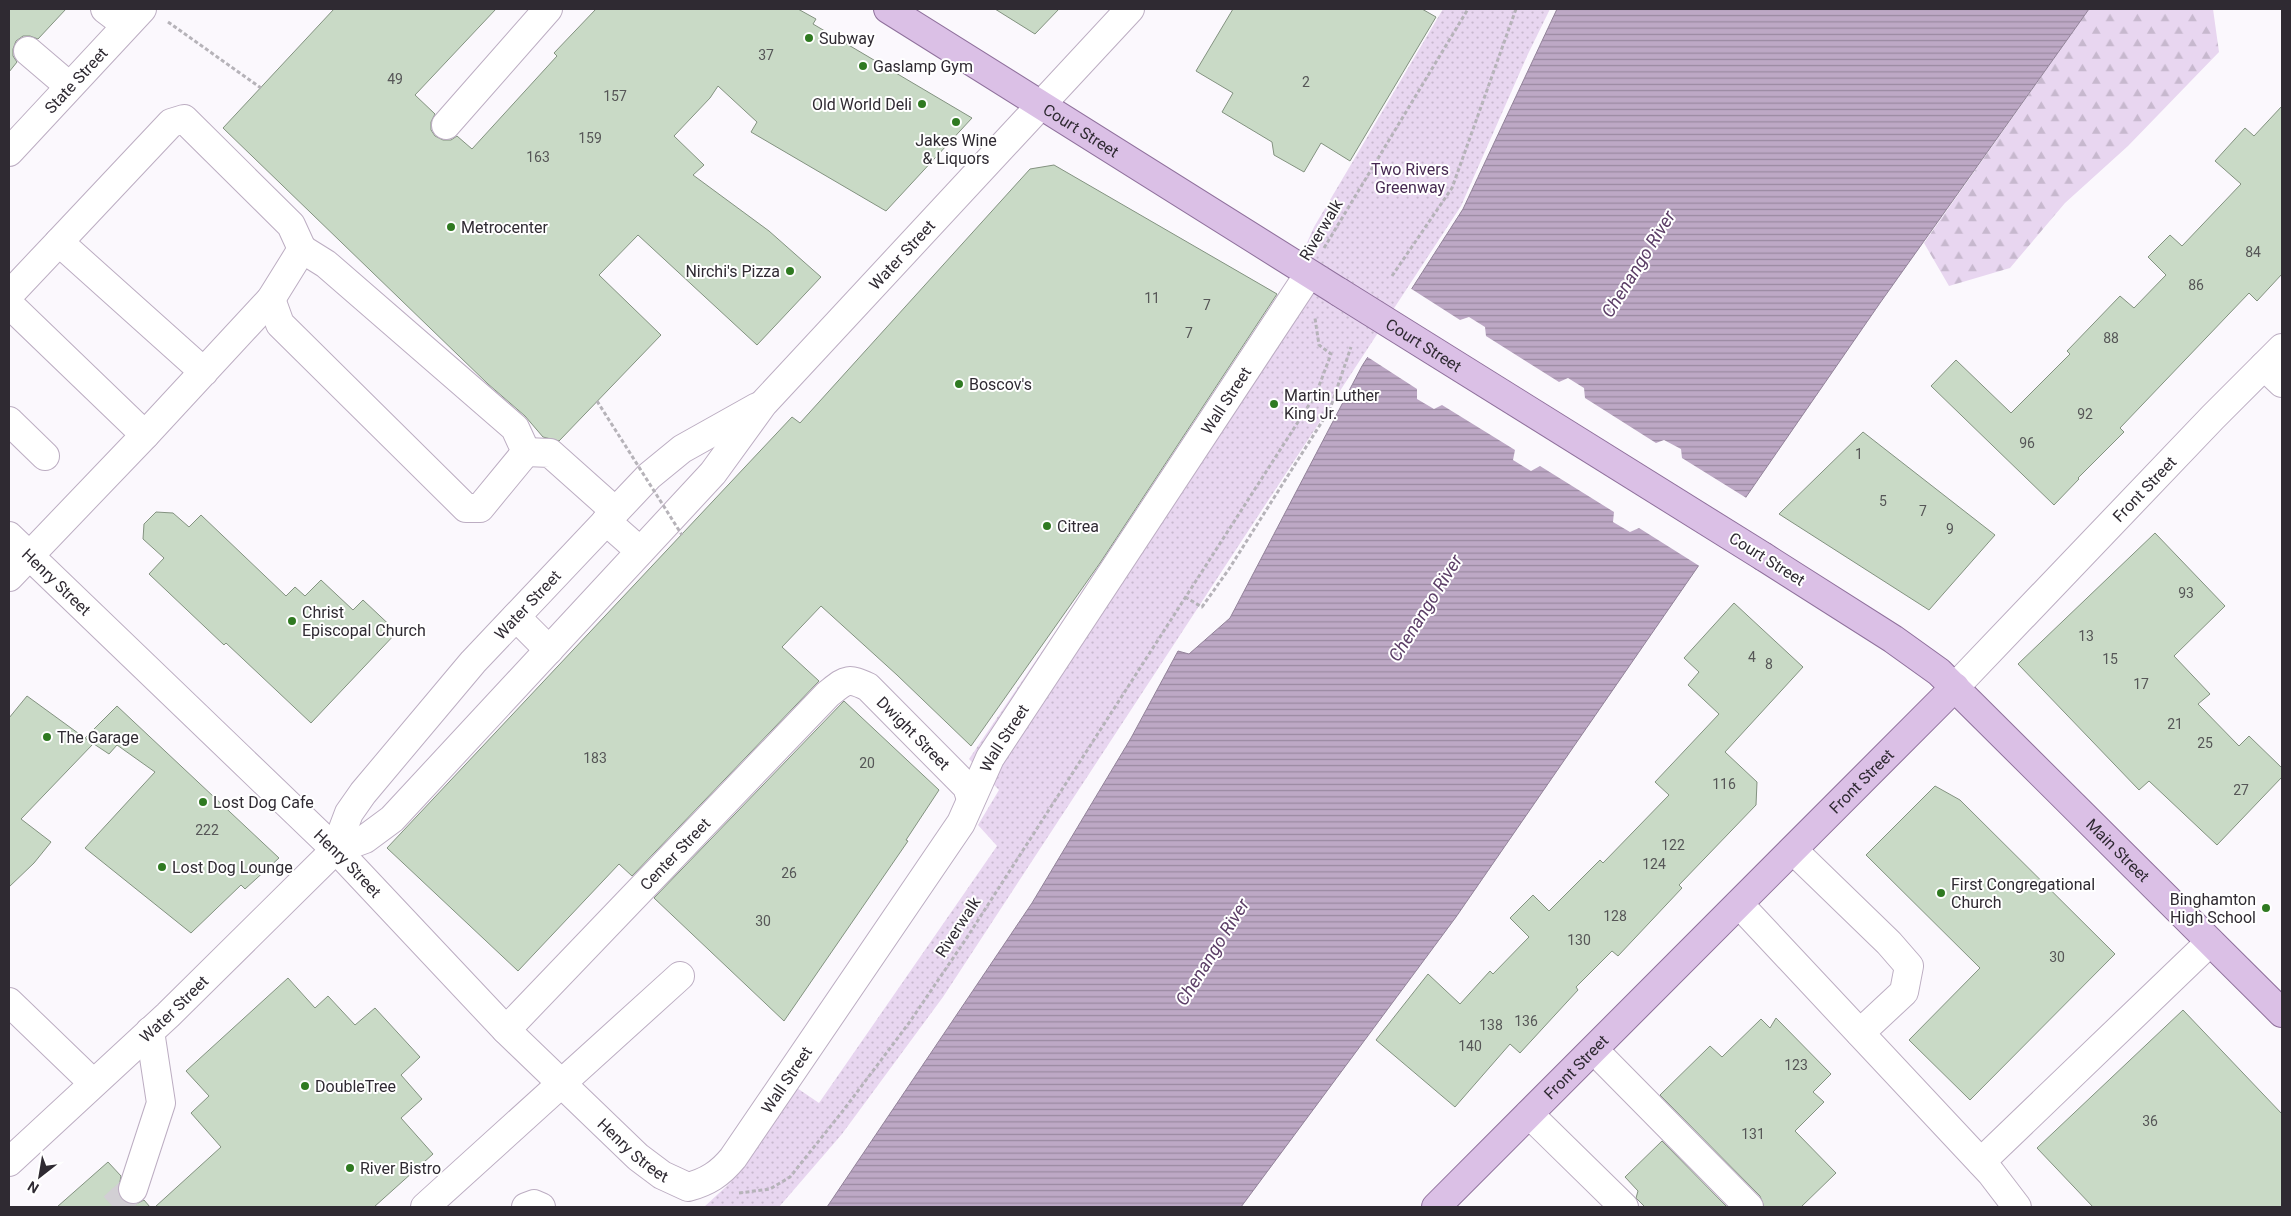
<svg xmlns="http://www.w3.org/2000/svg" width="2291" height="1216" font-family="Roboto,sans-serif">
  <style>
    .green { fill: url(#green-dots) }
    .forest { fill: url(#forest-firs) }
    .water { fill: url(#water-rules); stroke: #928299 }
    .pier { fill: #fbf8fd }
    .building { fill: #c9dac6; stroke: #839280 }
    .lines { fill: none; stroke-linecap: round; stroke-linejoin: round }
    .minor-tunnel { stroke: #d2cfd4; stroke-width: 28; stroke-dasharray: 28 14; stroke-linecap: butt }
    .minor-casing { stroke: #bcadc2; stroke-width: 30 }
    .major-casing { stroke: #8f709c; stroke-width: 30 }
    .path { stroke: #b6b3b9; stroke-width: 3; stroke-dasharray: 4 2.5; stroke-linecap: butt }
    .minor { stroke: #fff; stroke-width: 28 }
    .major { stroke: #dbc0e6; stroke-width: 28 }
    .major-bridge-casing { stroke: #8f709c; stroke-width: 30; stroke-linecap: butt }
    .path-bridge { stroke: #b6b3b9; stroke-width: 3; stroke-dasharray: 4 2.5; stroke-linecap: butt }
    .major-bridge { stroke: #dbc0e6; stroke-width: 28 }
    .poi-dot { fill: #2f7a21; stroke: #fff; stroke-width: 2 }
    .labels { text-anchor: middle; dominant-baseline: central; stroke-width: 4; stroke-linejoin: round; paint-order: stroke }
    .number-label { font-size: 14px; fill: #565657 }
    .poi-label { font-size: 16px; fill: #2f2a32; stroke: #fff; text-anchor: start }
    .street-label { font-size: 16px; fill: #2f2a32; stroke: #fff }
    .park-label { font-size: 16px; fill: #472a52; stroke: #fff }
    .water-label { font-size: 18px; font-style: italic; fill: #5c3e67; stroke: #fff }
  </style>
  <defs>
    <pattern id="green-dots" width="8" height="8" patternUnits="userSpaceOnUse" patternTransform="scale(1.25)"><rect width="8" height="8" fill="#e8d6f0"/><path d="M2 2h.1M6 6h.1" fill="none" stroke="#c7b8ce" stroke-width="1.8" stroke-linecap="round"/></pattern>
    <pattern id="forest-firs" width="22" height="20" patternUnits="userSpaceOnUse" patternTransform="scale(1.25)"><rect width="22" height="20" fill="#e8d6f0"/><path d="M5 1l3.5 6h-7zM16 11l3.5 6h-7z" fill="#c7b8ce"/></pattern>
    <pattern id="water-rules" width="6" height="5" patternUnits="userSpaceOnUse" patternTransform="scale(1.25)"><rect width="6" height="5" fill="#bda8c5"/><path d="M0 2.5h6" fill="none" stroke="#9a89a1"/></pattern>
  </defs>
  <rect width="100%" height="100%" fill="#fbf8fd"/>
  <polygon class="green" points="1443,9 1550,9 1528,54 1461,206 943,997 842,1134 779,1207 704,1207 730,1183 797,1088 819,1103 997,846 978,825 999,790 969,759 1283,297 1314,227"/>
  <polygon class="forest" points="2089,9 2213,9 2219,52 2128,146 2065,203 2010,268 1949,286 1924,243"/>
  <polygon class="water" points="1557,9 2089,9 1880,303 1456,917 1241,1207 827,1207 1032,903 1131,738 1178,651 1189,654 1230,618 1362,366 1463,209"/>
  <polygon class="pier" points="1410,288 1460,320 1469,317 1485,327 1486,336 1559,382 1568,378 1584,388 1585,398 1656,443 1664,440 1681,449 1682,458 1748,499 1701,567 1639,528 1630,532 1613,522 1614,512 1540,466 1531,471 1513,460 1515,450 1442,405 1434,409 1417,399 1417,389 1366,356"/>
  <g class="building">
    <polygon points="9,9 66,9 38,39 30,36 23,36 16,41 13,49 13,56 17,62 9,72"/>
    <polygon points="334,9 496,9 415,95 435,114 431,122 431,130 435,136 443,140 451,140 457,136 472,149 557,56 554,53 596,9 798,9 816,19 813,24 972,118 886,211 751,132 757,122 718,86 710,98 674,136 704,165 693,175 769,231 821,277 757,345 638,235 599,275 661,335 559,441 543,437 525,416 488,384 223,128"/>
    <polygon points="995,9 1059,9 1035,34"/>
    <polygon points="1233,9 1422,9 1436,17 1350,161 1321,143 1304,172 1274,155 1272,142 1222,112 1233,93 1196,71"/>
    <polygon points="2282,106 2282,274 2257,301 2249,293 2120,428 2124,432 2078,478 2079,479 2054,505 1931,386 1956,360 2011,413 2070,354 2067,351 2120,296 2134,308 2166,275 2148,257 2170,235 2182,246 2241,184 2215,161 2245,128 2254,136"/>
    <polygon points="1054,165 1277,294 1100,563 971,746 897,675 821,606 782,647 819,681 632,876 619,864 518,971 387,848 792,417 800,423 1030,169"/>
    <polygon points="1863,432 1995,535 1929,610 1779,514"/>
    <polygon points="156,512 173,513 189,527 201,515 286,596 295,587 305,596 321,580 353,610 363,600 397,632 311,723 226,643 224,645 149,574 164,558 143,539 144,524"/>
    <polygon points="2155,533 2225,606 2174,656 2210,694 2198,704 2239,746 2249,736 2282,768 2282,777 2217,845 2149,781 2139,790 2018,664"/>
    <polygon points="1734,603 1803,667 1725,752 1757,782 1756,805 1679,885 1682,888 1618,956 1612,951 1576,987 1578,990 1520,1053 1510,1044 1455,1107 1376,1040 1428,974 1460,1004 1490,971 1493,974 1529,937 1510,918 1533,895 1549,911 1600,860 1603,863 1669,795 1655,782 1719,714 1688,685 1699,672 1684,658"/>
    <polygon points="27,696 93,744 21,819 51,842 34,863 9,887 9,718"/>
    <polygon points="844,701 939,790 906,840 908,841 784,1021 654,898"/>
    <polygon points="117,706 279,858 245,889 241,885 191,933 85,848 155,772 117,745 109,754 85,738"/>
    <polygon points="1935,786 1960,800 2115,954 1970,1100 1909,1040 1980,968 1866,855"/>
    <polygon points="288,978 315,1008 328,996 355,1025 375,1008 420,1057 401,1075 422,1099 401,1118 433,1154 374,1207 155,1207 221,1147 191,1113 209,1096 186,1071"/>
    <polygon points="2183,1010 2282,1114 2282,1207 2093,1207 2037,1148"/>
    <polygon points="1776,1018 1831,1074 1813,1092 1824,1102 1795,1131 1836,1173 1801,1207 1764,1207 1760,1196 1660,1095 1710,1046 1722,1057 1761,1019 1770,1028"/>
    <polygon points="1662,1141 1727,1207 1645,1207 1636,1198 1638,1191 1625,1177"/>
    <polygon points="108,1162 121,1176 118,1192 122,1200 128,1204 136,1204 144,1200 150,1207 57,1207"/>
  </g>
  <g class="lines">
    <polyline class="minor-tunnel" points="113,1207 133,1189"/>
    <g class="minor-casing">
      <g id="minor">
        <polyline points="105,9 126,25"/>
        <polyline points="28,51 69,86"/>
        <polyline points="446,125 548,9"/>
        <path id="s1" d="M 9,152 L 142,9"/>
        <polyline points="9,295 59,242"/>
        <polyline points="271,299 280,324 466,508 480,508 526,452 515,428 326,264 302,249"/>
        <polyline points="9,304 145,435"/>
        <polyline points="2264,366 2282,383"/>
        <polyline points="9,421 45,456"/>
        <polyline points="526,452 550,453 615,511"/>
        <polyline points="606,521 640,551"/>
        <path id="s2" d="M 9,536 L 346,860 L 506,1030 L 638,1157 L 662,1175 L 688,1187 C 707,1182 720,1174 733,1158 L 961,823 L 990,758 L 1309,274"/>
        <polyline points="9,577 145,435 271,299 302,249 291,225 184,119 171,123 59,242 204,372"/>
        <polyline points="516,617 549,650"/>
        <path id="s3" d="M 1955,687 L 2213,417 L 2282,348"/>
        <path id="s4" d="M 335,850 L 349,813 L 363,793 L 473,662 L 649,476 L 682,449 L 757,407"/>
        <polyline points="1793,850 1889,943 1909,966 1904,992 1860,1033"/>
        <polyline points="1739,904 1991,1173 2017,1207"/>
        <polyline points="9,1002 93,1083"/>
        <path id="s5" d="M 506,1030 L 828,694 C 846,680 847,677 868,687 L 967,787 L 971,799"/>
        <polyline points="1594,1050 1749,1207"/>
        <polyline points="1529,1114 1624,1207"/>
        <path id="s6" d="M 9,1162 L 168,1015 L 335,850 L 365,839 L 392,819 L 713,473 L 763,404 L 1130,9"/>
        <polyline points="1981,1162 2210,942"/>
        <polyline points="133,1189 161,1103 150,1031"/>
        <polyline points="425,1207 680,976"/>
        <polyline points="526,1207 534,1204 541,1207"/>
      </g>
    </g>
    <g class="major-casing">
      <g id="major">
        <path id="s7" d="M 888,9 L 1339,292"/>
        <path id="s8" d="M 1764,557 L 1893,639 L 1939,672 L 2282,1013"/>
        <path id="s9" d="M 1436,1207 L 1955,687"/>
      </g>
    </g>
    <g class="path">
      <polyline points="168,22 261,88"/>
      <polyline points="1324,248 1468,9"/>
      <polyline points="1392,276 1452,188 1516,9"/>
      <polyline points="1185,597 1202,607 1229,569 1330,409 1351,347"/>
      <polyline points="739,1193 770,1189 790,1177 842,1112 909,1023 966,939 1316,394 1331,354 1319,345 1315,318"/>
    </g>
    <use href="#minor" class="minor"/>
    <use href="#major" class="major"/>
    <g class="major-bridge-casing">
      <g id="major-bridge">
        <path id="s10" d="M 1339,292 L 1764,557"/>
      </g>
    </g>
    <polyline class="path-bridge" points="597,401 682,535"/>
    <use href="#major-bridge" class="major-bridge"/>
  </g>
  <g class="poi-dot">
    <circle cx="809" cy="38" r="5"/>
    <circle cx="863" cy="66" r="5"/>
    <circle cx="922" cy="104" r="5"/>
    <circle cx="956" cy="122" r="5"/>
    <circle cx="451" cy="227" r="5"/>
    <circle cx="790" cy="271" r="5"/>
    <circle cx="959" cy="384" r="5"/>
    <circle cx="1274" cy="404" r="5"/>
    <circle cx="1047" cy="526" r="5"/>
    <circle cx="292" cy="621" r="5"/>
    <circle cx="47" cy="737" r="5"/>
    <circle cx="203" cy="802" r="5"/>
    <circle cx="162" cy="867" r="5"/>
    <circle cx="1941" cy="893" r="5"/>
    <circle cx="2266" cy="908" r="5"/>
    <circle cx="305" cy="1086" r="5"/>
    <circle cx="350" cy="1168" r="5"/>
  </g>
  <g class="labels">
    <g class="number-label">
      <text x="766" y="55">37</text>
      <text x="395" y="79">49</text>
      <text x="1306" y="82">2</text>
      <text x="615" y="96">157</text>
      <text x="590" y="138">159</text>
      <text x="538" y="157">163</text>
      <text x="2253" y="252">84</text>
      <text x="2196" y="285">86</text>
      <text x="1152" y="298">11</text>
      <text x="1207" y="305">7</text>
      <text x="1189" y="333">7</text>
      <text x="2111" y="338">88</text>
      <text x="2085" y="414">92</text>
      <text x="2027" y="443">96</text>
      <text x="1859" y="454">1</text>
      <text x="1883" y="501">5</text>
      <text x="1923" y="511">7</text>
      <text x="1950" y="529">9</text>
      <text x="2186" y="593">93</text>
      <text x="2086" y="636">13</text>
      <text x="1752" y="657">4</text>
      <text x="2110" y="659">15</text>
      <text x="1769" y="664">8</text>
      <text x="2141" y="684">17</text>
      <text x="2175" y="724">21</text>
      <text x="2205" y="743">25</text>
      <text x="595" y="758">183</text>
      <text x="867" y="763">20</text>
      <text x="1724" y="784">116</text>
      <text x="2241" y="790">27</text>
      <text x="207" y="830">222</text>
      <text x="1673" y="845">122</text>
      <text x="1654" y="864">124</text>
      <text x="789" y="873">26</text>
      <text x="1615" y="916">128</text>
      <text x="763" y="921">30</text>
      <text x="1579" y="940">130</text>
      <text x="2057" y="957">30</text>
      <text x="1526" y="1021">136</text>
      <text x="1491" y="1025">138</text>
      <text x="1470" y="1046">140</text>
      <text x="1796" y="1065">123</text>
      <text x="2150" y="1121">36</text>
      <text x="1753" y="1134">131</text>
    </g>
    <g class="poi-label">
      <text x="819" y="38">Subway</text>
      <text x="873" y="66">Gaslamp Gym</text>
      <text x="912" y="104" text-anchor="end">Old World Deli</text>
      <text x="956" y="140" text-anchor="middle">Jakes Wine<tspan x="956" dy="18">&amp; Liquors</tspan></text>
      <text x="461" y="227">Metrocenter</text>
      <text x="780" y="271" text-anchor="end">Nirchi's Pizza</text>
      <text x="969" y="384">Boscov's</text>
      <text x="1284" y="395">Martin Luther<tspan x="1284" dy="18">King Jr.</tspan></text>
      <text x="1057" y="526">Citrea</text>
      <text x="302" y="612">Christ<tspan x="302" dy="18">Episcopal Church</tspan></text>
      <text x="57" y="737">The Garage</text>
      <text x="213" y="802">Lost Dog Cafe</text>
      <text x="172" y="867">Lost Dog Lounge</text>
      <text x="1951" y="884">First Congregational<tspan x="1951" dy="18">Church</tspan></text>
      <text x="2256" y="899" text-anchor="end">Binghamton<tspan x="2256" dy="18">High School</tspan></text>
      <text x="315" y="1086">DoubleTree</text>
      <text x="360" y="1168">River Bistro</text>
    </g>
    <g class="street-label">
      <text stroke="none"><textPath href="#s1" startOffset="98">State Street</textPath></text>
      <text stroke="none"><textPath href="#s7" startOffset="228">Court Street</textPath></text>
      <text transform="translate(1321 230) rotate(-59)">Riverwalk</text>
      <text stroke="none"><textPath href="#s6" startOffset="1278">Water Street</textPath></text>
      <text stroke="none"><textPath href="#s10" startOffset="100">Court Street</textPath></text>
      <text stroke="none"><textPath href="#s2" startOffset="1902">Wall Street</textPath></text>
      <text stroke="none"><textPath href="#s3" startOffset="274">Front Street</textPath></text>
      <text transform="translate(1767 559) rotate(32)">Court Street</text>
      <text stroke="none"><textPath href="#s2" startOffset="66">Henry Street</textPath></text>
      <text stroke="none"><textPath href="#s4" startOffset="314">Water Street</textPath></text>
      <text stroke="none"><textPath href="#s5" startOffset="575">Dwight Street</textPath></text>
      <text stroke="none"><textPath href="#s2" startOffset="1498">Wall Street</textPath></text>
      <text stroke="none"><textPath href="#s9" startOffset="602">Front Street</textPath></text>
      <text stroke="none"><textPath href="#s8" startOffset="462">Main Street</textPath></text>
      <text stroke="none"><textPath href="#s5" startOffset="244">Center Street</textPath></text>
      <text stroke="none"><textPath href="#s2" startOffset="471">Henry Street</textPath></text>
      <text transform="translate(958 927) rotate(-57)">Riverwalk</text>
      <text stroke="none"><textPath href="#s6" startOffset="225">Water Street</textPath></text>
      <text stroke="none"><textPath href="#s9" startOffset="198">Front Street</textPath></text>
      <text stroke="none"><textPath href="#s2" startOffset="1092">Wall Street</textPath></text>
      <text stroke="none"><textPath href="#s2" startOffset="876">Henry Street</textPath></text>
    </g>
    <g class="park-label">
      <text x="1410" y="169">Two Rivers<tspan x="1410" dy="18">Greenway</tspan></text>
    </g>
    <g class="water-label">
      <text transform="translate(1638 264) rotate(-58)">Chenango River</text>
      <text transform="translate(1425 608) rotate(-58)">Chenango River</text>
      <text transform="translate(1212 952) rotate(-58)">Chenango River</text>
    </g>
  </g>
  <rect width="2291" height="1216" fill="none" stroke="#2f2a32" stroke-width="20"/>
  <g transform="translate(40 1176) rotate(211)" stroke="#ffffff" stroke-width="4" paint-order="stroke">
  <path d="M0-4L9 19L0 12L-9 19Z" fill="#2f2a32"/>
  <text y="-8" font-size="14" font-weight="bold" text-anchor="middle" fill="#2f2a32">N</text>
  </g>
</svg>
